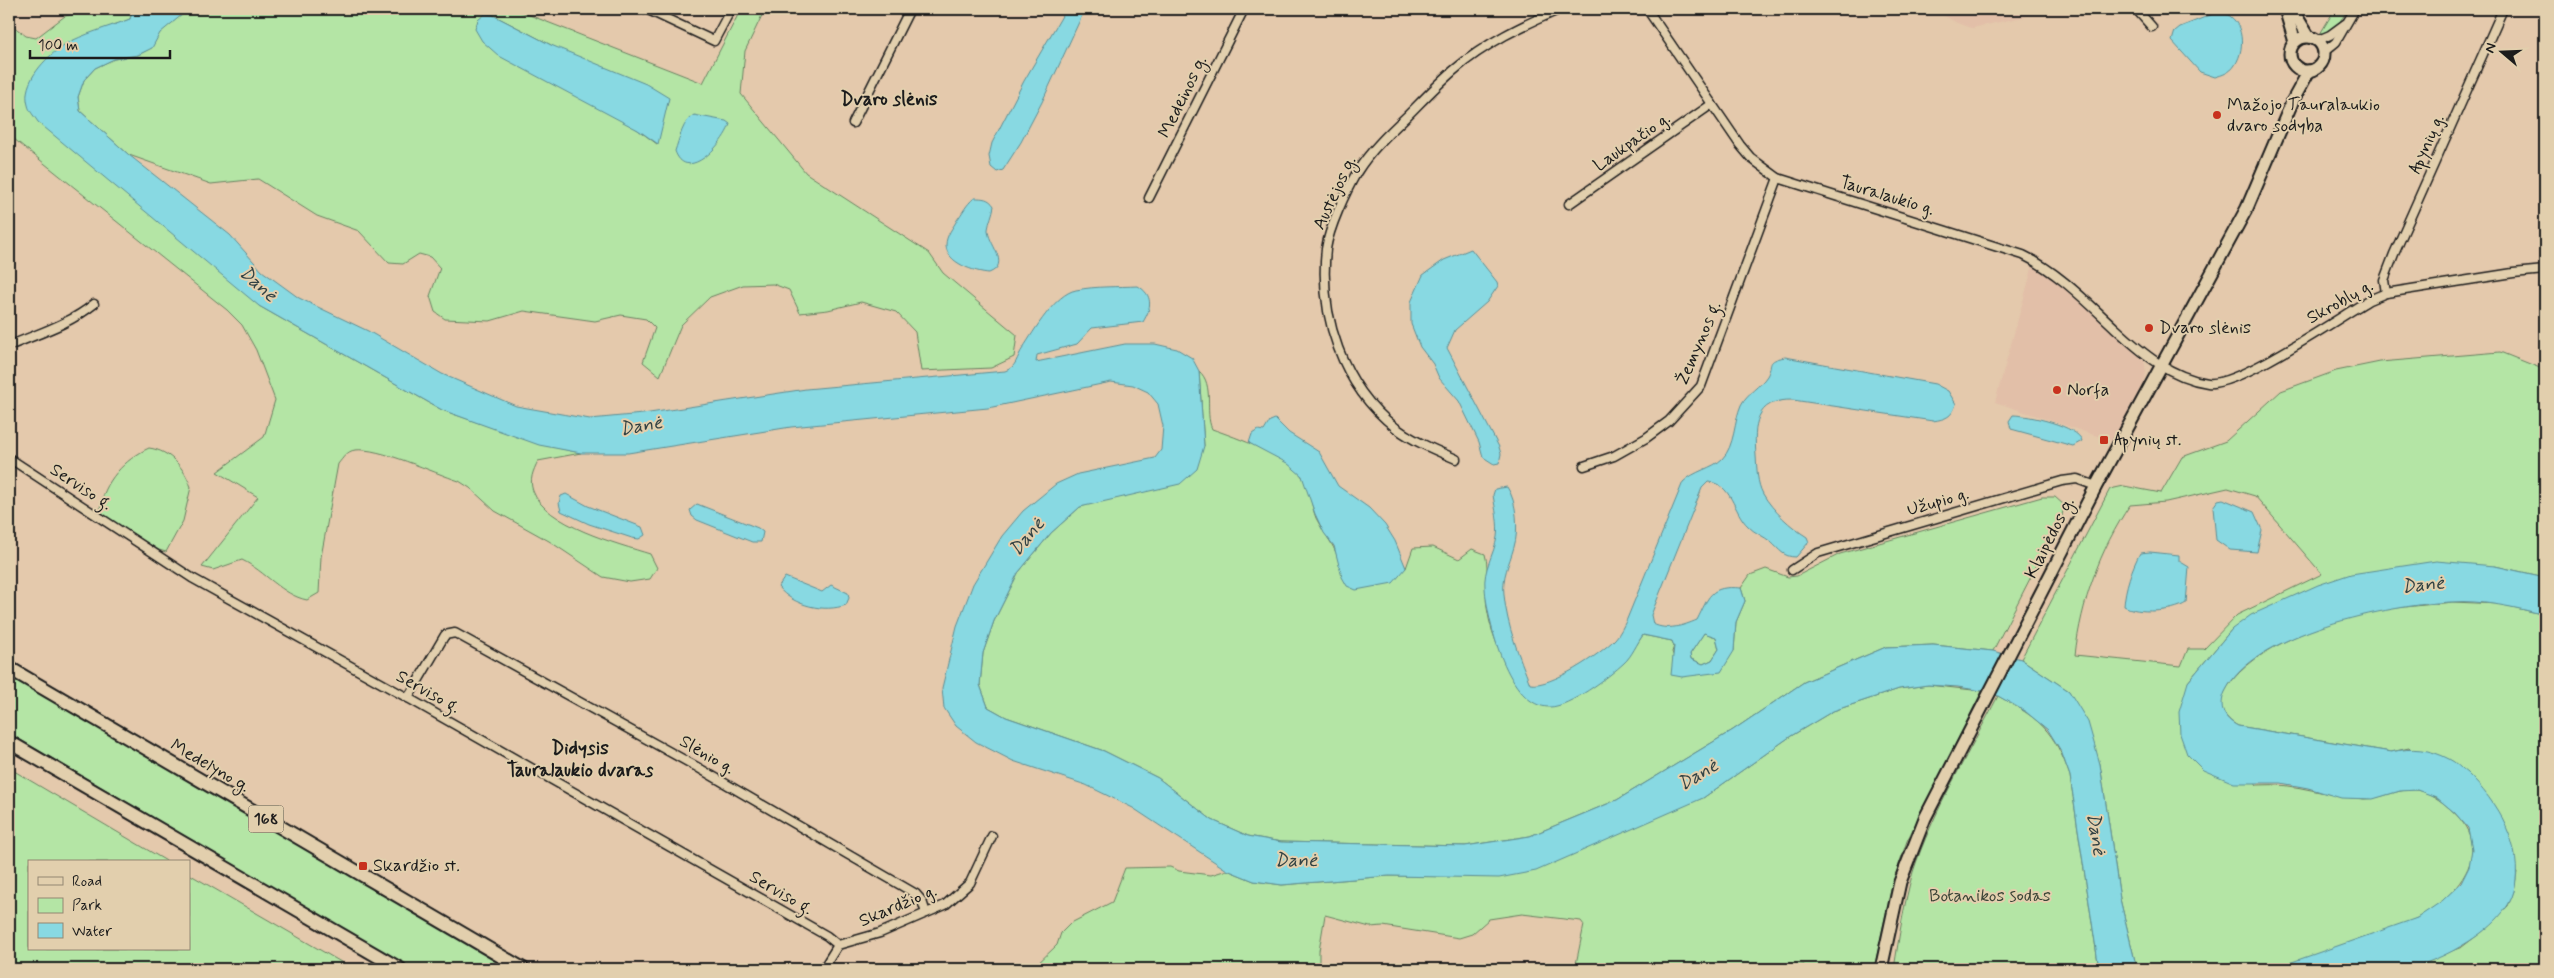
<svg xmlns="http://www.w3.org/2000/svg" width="2554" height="978" font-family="Mynerve,sans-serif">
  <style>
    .built { fill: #e2bfa8 }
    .green { fill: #b4e5a5; stroke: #688060; fill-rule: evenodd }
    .water { fill: #88d9e2; stroke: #5d8d93; fill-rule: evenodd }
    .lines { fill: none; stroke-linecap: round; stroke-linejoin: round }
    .minor-casing { stroke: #1c1c1c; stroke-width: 11 }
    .secondary-casing { stroke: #1c1c1c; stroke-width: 15 }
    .primary-casing { stroke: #1c1c1c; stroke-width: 16 }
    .minor { stroke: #e2cfad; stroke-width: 8 }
    .secondary { stroke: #e2cfad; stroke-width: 11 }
    .primary { stroke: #e2cfad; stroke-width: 12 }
    .poi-dot { fill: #c8321e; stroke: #e2cfad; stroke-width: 2 }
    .labels { text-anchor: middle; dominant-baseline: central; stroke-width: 4; stroke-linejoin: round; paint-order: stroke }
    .shield { fill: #e2cfad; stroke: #575248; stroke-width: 1 }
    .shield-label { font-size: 16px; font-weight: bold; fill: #1c1c1c }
    .street-label { font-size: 18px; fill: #1c1c1c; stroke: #e2cfad }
    .poi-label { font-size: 18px; fill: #1c1c1c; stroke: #e2cfad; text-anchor: start }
    .park-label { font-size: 18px; fill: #3a4437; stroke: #e2cfad }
    .neighbourhood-label { font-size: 19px; font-weight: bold; fill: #1c1c1c; stroke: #e2cfad }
    .water-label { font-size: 19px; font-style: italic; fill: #324244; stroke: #e2cfad }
  </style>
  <rect width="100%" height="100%" fill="#e4c9ac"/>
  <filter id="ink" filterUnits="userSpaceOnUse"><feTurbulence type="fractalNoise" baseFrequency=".02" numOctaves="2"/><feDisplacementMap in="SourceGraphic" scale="10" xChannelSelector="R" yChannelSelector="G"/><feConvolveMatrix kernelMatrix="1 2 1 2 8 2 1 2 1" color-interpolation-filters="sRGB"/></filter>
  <g filter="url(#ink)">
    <g class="built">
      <polygon points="1933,9 2060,9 1972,28 1957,23"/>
      <polygon points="2033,265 2049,275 2144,361 2146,372 2143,383 2112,441 1995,402"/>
    </g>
    <g class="green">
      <path d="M 93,9 L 133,9 L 130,19 L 64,45 L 32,78 L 259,306 L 442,410 L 539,444 L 581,453 L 538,461 C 533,471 529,480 533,491 C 545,525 618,544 650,554 L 657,568 L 650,579 L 630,582 L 603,577 L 549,541 L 495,511 L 470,488 L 459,481 C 434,473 379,447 355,450 C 347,451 343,458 338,464 L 321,557 L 319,593 L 307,600 C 282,595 265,571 242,560 L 213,570 L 202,567 L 258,497 L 217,472 L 264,437 L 275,400 L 256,350 L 242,325 L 227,310 L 9,135 L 9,23 L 26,36 L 36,38 L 65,16 Z"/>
      <path d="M 189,9 L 514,9 L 703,83 L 741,9 L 765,9 L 745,51 L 741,94 L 806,173 L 929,253 L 943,273 L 1017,335 L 1014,357 L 991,368 L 921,371 L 915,332 L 896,312 L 861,302 L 828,310 L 800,313 L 789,290 L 773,284 L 743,285 L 710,297 L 681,325 L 660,376 L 643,362 L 655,328 L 646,319 L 621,315 L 595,321 L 524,311 L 490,321 L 445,319 L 435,312 L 430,296 L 440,268 L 430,257 L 419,254 L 403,264 L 389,263 L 359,231 L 317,216 L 258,179 L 211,184 L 129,155 L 80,111 L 78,97 L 84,80 L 95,68 L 114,59 L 138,55 L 151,48 L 159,33 ZM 493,15 L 551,45 L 657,144 L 638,130 Z"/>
      <path d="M 2335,9 L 2347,9 C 2343,20 2332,33 2320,34 Z"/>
      <path d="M 2500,352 L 2545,370 L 2545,577 L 2495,566 L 2232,629 L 2188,682 L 2257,785 C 2299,782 2325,797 2364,799 C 2382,799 2398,788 2416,790 C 2429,792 2440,800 2449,808 C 2497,848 2461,893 2419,917 C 2398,929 2370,935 2348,943 C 2324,951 2298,964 2273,969 C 2260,972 2244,969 2231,969 C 2201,969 2171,969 2140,969 L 2135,961 L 2120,899 L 2100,764 L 2069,691 L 2021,659 L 2110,489 L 2124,486 L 2161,493 L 2182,457 L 2226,441 L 2281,391 L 2336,371 L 2380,362 ZM 2228,488 L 2255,496 L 2322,574 L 2237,615 L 2204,649 L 2188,649 L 2181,666 L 2075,655 C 2081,603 2100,549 2130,505 L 2166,502 Z"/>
      <path d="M 1199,371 C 1215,385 1204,412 1212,429 C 1235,437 1291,457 1303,478 C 1310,490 1311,505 1316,518 C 1323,532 1333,543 1338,558 L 1406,568 L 1413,548 L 1433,547 L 1459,559 L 1472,549 L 1485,554 C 1490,571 1484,589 1487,608 C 1492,641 1506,665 1522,693 L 1625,662 L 1643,635 L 1672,641 L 1674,646 L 1672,652 L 1682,677 L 1734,651 L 1736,622 L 1745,601 L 1741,588 L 1750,575 L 1766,569 L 1788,577 L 1797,576 L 1840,554 L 2042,497 L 2055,497 L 2064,505 L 2062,516 L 1993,651 L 1933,645 L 1886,647 L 1804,682 L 1733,730 L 1617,800 L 1530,836 L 1465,846 L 1281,842 L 1248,836 L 1212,820 L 1158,778 L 1104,751 L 1006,717 L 988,707 L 980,685 L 983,653 L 994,621 L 1018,573 L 1051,533 L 1080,507 L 1108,499 L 1204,446 Z"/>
      <path d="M 149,448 C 171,451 184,468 191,487 L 183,521 L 166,552 L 159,550 L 106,517 L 100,510 C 103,482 125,459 149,448 Z"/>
      <path d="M 2452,602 L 2501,604 L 2545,615 L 2545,969 L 2405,969 L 2462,947 L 2483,931 L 2508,906 L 2514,891 L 2517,872 L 2409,748 L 2391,752 L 2238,726 C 2227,720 2217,708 2223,695 C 2244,651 2316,626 2361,614 C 2390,607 2422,606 2452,602 Z"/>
      <polygon points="1704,633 1716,637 1719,649 1712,660 1703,664 1691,659 1690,654"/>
      <polygon points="9,676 512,969 412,969 9,733"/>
      <polygon points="1928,685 1982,691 1907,841 1892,885 1874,969 1806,969 1804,965 1779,969 1575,969 1584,925 1581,921 1522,914 1489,919 1472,934 1459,938 1383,926 1370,927 1325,915 1319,951 1319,969 1032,969 1057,945 1061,933 1071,923 1112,902 1125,868 1170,867 1179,871 1211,875 1227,870 1254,881 1282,885 1389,876 1437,876 1703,798 1791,736 1833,711 1899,689"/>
      <path d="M 1998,696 C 2040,719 2054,730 2070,776 L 2099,969 L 1894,969 C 1899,937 1904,903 1913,872 C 1932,813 1970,751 1998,696 Z"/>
      <polygon points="9,768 168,862 29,862 29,949 189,949 189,874 353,969 9,969"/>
    </g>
    <g class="water">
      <path d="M 133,9 L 189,9 L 160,33 L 152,48 L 138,55 L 114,59 L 95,68 L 84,80 L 78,97 L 80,111 L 129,155 L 230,235 L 262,271 L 299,298 L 368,331 L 442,374 L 516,406 L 590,419 L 643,414 L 806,389 L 1005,371 C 1017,367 1016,358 1023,348 C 1034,331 1055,294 1076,290 C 1096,286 1118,287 1138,286 C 1153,295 1152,307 1143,322 L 1092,328 L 1077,344 L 1037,355 L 1036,362 L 1125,344 L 1155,344 L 1177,349 L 1192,358 L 1199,371 L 1204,446 L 1197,469 L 1180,484 L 1080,507 L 1051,533 L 1018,573 L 994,621 L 983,653 L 980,685 L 988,707 L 1006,717 L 1104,751 L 1158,778 L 1212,820 L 1248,836 L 1281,842 L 1465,846 L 1530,836 L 1617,800 L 1733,730 L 1804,682 L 1886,647 L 1933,645 L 1993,651 L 2021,659 L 2069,691 L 2088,722 L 2100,764 L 2120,899 L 2135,961 L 2140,969 L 2099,969 L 2070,776 L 2061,751 L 2048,730 L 2026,712 L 1998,696 L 1982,691 L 1958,687 L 1928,685 L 1899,689 L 1833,711 L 1791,736 L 1703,798 L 1536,871 L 1499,878 L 1389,876 L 1282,885 L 1254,881 L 1227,870 L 1133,808 L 1086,785 L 1013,761 L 976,742 L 956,726 L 944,708 L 942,688 L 957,626 L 973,584 L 1002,536 L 1023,511 L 1056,484 L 1078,474 L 1155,458 L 1161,450 L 1163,426 L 1158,404 L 1148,392 L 1133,385 L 1111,382 L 988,408 L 791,427 L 628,453 L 581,453 L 539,445 L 442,410 L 259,306 L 38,122 C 35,117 29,111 28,105 C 21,82 46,57 64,45 C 83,34 109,27 130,19 Z"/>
      <polygon points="1066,9 1085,9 1042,102 1021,142 1003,170 997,172 991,167 989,156 992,143 1024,81"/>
      <path d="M 2218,12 C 2243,14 2247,47 2235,65 C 2230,73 2222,75 2215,77 L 2200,72 L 2172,41 L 2175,31 L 2180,27 Z"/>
      <polygon points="485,14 493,15 551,45 646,84 669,98 658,144 638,130 499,56 482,41 475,29 478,20"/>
      <path d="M 694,115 L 726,121 L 730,124 C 725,142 687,185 675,151 C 679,140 683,120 694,115 Z"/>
      <path d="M 974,198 C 983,198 989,198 994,206 C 993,213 989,222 988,229 C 987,243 1012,264 989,273 C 975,272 946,263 946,245 C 946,235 953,228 957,220 C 963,212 966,205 974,198 Z"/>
      <polygon points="1471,249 1497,282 1498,286 1487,302 1455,330 1447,348 1499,447 1501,454 1499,463 1494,464 1483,457 1479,442 1459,401 1439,378 1433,364 1420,347 1411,324 1411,302 1423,275 1444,260"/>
      <path d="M 1785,357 L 1935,384 L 1948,391 L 1956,404 C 1952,417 1946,419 1933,421 L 1793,400 C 1754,399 1754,426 1756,456 C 1757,469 1757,483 1763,494 C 1773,511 1791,527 1807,537 L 1809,542 L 1796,557 C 1783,557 1780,550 1771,542 C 1764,536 1754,533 1748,526 C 1733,512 1732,483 1708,482 L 1702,488 L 1651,615 L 1653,624 C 1667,631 1683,626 1697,620 C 1709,597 1709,585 1741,588 L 1745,601 L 1736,622 L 1734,651 L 1721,672 L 1682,677 L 1671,675 L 1674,646 L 1672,641 L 1643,635 C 1637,643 1632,656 1624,663 C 1609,677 1569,707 1550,707 C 1508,708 1487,620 1485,588 C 1483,569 1494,555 1497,537 C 1499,524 1495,508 1493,495 L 1495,489 L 1507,487 C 1517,501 1519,531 1514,547 C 1509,565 1502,576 1504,595 C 1507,626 1519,656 1530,684 C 1550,688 1601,654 1615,639 C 1620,634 1624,625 1627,619 L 1683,482 C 1694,471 1713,468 1722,459 C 1735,446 1734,421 1741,405 C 1747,393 1760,387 1767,376 C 1774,364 1765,361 1785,357 ZM 1704,633 L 1716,637 L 1719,649 L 1712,660 L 1703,664 L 1691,659 L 1690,654 Z"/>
      <path d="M 2013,415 C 2028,415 2078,426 2082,441 L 2073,446 L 2011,429 L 2009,421 Z"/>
      <polygon points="1275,419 1289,433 1319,452 1338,486 1369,508 1385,525 1395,541 1406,568 1393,583 1356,590 1347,586 1342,577 1334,546 1324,533 1315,514 1302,476 1287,463 1249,443 1252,434 1258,430 1264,431 1270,421"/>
      <polygon points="566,494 588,506 642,527 645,535 639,539 632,538 589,524 561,511 559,503 561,496"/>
      <polygon points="2223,499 2254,512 2262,530 2257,552 2230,550 2216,540 2213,507 2218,500"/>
      <polygon points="697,504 758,528 763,532 761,542 752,542 697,520 692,516 690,510"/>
      <path d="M 2150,552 L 2179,555 L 2179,561 L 2189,567 L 2186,603 C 2173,612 2137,614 2124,606 C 2125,588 2132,568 2140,553 Z"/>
      <path d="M 2436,561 L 2495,566 L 2545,577 L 2545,615 C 2514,607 2483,600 2451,602 C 2390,605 2253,632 2225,692 C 2218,707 2224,719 2238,726 L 2391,752 C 2412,747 2430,749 2449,759 C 2456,762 2461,769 2467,773 C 2497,801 2525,848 2514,891 C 2505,928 2440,962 2405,969 C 2393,971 2379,969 2367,969 C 2335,969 2304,969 2272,969 L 2417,918 L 2442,901 L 2461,883 L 2469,867 L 2472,849 L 2468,828 L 2455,813 L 2436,797 L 2417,790 L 2400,791 L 2373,799 L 2341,798 L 2308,788 L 2281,783 L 2234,783 L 2203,770 L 2187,754 L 2180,734 L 2179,712 L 2188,682 L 2232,629 L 2251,615 L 2318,585 L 2351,574 Z"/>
      <path d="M 785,577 L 822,592 L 831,585 L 848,593 L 849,598 L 846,605 C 825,613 793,606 778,587 Z"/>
    </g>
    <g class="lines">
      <g class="minor-casing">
        <g id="minor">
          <polyline points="646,9 714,41 731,9"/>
          <path d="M 1647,9 L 1740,145 L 1751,158 L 1778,178 L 2023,255 C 2058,272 2086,301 2115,328 C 2141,352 2171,378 2208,383 C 2238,387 2338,318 2369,300 L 2386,293 L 2513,273 L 2545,270"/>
          <polyline points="2136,9 2152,27"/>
          <polyline points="2318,40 2330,35 2345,24"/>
          <polyline points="2324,52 2336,42 2355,9"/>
          <polyline points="853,123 910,9"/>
          <polyline points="1149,198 1244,9"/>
          <polyline points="1569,204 1712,104"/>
          <polyline points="2386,293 2384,280 2394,254 2503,9"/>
          <path d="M 9,346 C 39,333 68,325 94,304"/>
          <polyline points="9,458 192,578 408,698 827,936 838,945"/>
          <path d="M 1456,459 C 1435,450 1415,442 1396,428 C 1342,386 1319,316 1326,249 C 1329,228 1346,191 1357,172 C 1370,151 1389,133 1407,116 C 1422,101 1437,85 1453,71 C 1485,43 1523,25 1561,9"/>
          <polyline points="1584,466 1614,456 1646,438 1669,421 1701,386 1778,178"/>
          <polyline points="1792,570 1818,553 2062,481 2077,479 2096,486"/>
          <polyline points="408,698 445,635 455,633 697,767 916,894 922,901 926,913"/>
          <polyline points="823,969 838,945 880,933 945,905 970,883 992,836"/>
        </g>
      </g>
      <g class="secondary-casing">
        <g id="secondary">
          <polyline points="2285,9 2295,42"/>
          <polyline points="2292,9 2309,37"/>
          <circle cx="2307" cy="54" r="17"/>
          <polyline points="1881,969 1900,882 1925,818 2096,486 2247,208 2293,100 2309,71"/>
        </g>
      </g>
      <g class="primary-casing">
        <g id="primary">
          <polyline points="9,668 523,969"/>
          <polyline points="9,742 400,969"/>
        </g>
      </g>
      <use href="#minor" class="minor"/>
      <use href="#secondary" class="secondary"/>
      <use href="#primary" class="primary"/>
    </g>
  </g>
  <g class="poi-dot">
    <circle cx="2217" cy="115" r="5"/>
    <circle cx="2149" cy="328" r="5"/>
    <circle cx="2057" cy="390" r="5"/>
    <rect x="2099" y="435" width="10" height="10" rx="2.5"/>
    <rect x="358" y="861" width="10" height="10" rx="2.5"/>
  </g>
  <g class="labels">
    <rect class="shield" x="248.5" y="805.5" width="35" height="27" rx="4"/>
    <g class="shield-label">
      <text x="266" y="819">168</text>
    </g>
    <g class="street-label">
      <text transform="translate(1183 97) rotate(-64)">Medeinos g.</text>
      <text transform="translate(1632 142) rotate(-35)">Laukpačio g.</text>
      <text transform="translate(2427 144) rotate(-66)">Apynių g.</text>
      <text transform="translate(1335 193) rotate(-65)">Austėjos g.</text>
      <text transform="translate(1887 196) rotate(17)">Tauralaukio g.</text>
      <text transform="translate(2340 302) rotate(-29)">Skroblų g.</text>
      <text transform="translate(1699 343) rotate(-67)">Žemynos g.</text>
      <text transform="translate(81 487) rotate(33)">Serviso g.</text>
      <text transform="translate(1938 502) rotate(-16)">Užupio g.</text>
      <text transform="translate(2050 538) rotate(-63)">Klaipėdos g.</text>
      <text transform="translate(428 692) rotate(29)">Serviso g.</text>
      <text transform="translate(707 755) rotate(30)">Slėnio g.</text>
      <text transform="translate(210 766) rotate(30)">Medelyno g.</text>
      <text transform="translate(781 893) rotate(30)">Serviso g.</text>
      <text transform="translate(898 906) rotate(-23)">Skardžio g.</text>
    </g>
    <g class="poi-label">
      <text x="2227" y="105">Mažojo Tauralaukio<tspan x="2227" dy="21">dvaro sodyba</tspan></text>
      <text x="2159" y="328">Dvaro slėnis</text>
      <text x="2067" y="390">Norfa</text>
      <text x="2114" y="440">Apynių st.</text>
      <text x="373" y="866">Skardžio st.</text>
    </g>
    <g class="park-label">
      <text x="1990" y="896">Botanikos sodas</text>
    </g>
    <g class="neighbourhood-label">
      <text x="889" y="99">Dvaro slėnis</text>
      <text x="580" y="748">Didysis<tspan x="580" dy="22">Tauralaukio dvaras</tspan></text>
    </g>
    <g class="water-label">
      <text transform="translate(258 284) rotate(42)">Danė</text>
      <text transform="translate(641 426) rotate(-10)">Danė</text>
      <text transform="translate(1027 537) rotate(-50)">Danė</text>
      <text transform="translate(2423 585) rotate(-6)">Danė</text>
      <text transform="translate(1698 775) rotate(-31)">Danė</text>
      <text transform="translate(2096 834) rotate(81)">Danė</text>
      <text x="1296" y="860">Danė</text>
    </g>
  </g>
  <rect width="2554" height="978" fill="none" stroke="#e2cfad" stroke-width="30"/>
  <rect x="15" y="15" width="2524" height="948" fill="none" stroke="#1c1c1c" stroke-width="2" filter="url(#ink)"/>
  <rect x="28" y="860" width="162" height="90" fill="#e2cfad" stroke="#938773"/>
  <rect x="38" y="877" width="25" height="8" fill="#e2cfad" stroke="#938773"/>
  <text x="72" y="886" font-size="15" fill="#1c1c1c">Road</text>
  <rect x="38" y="898" width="25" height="15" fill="#b4e5a5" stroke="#938773"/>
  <text x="72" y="910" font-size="15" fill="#1c1c1c">Park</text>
  <rect x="38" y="923" width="25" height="15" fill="#88d9e2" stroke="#938773"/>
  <text x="72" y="936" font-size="15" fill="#1c1c1c">Water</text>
  <g transform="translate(2502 52) rotate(289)" stroke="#e2cfad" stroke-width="4" paint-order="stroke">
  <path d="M0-4L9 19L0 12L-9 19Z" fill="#1c1c1c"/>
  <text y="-8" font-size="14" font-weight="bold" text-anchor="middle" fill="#1c1c1c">N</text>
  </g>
  <path d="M30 50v8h140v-8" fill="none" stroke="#1c1c1c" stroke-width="2.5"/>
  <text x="38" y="50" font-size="15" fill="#1c1c1c" stroke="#e2cfad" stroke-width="4" paint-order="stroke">100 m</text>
</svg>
